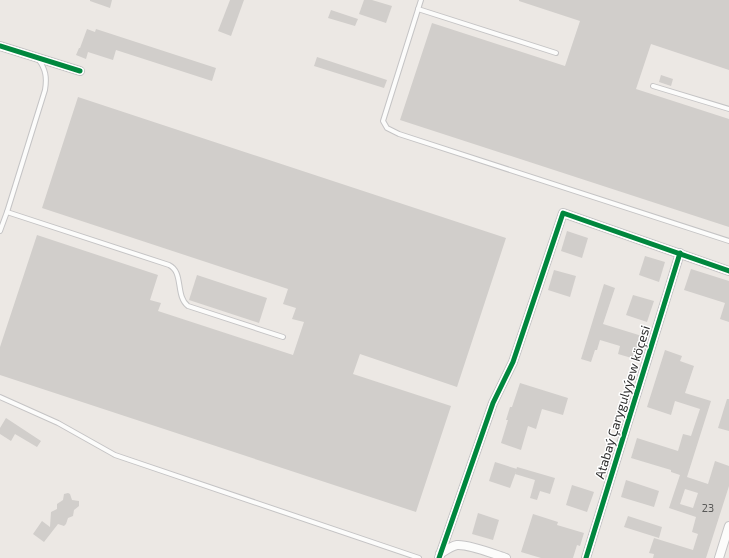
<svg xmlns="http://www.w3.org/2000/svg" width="729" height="558" font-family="'Exo 2',sans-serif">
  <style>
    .building { fill: #d1cecb; fill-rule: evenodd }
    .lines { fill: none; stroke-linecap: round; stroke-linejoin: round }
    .service-casing { stroke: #c5c4c5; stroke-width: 6 }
    .minor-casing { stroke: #c5c4c5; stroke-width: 10 }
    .service { stroke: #fcfcfb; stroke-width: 4 }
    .minor { stroke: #fcfcfb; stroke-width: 8 }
    .cycleway-casing { stroke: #fff; stroke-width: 8 }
    .cycleway { stroke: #00873e; stroke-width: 5 }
    .labels { text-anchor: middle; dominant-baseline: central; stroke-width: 3; stroke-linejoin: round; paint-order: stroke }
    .number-label { font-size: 11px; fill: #585857 }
    .street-label { font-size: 13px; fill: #2e2e2e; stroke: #fff }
  </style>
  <rect width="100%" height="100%" fill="#ece8e4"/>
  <g class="building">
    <polygon points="90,0 112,0 110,8 90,1"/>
    <polygon points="230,0 244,0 231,36 218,31"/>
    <polygon points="364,0 372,0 392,6 386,23 359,14"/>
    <polygon points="519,0 729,0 729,70 651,44 636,89 729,119 729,227 400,120 432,23 565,66 580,21 519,1"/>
    <polygon points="331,10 358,19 355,26 328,18"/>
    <polygon points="87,29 95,32 96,29 216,68 212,81 116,50 113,60 88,52 86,59 76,55 79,48 80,48"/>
    <polygon points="317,57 387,80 384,88 314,66"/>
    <polygon points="661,75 673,79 671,86 659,82"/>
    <polygon points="78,97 506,238 457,387 360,354 353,374 451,406 416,512 0,375 0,347 37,235 158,275 150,300 161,303 158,311 293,355 304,322 292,319 296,308 283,304 288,289 42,208"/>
    <polygon points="567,231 588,238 582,258 561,251"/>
    <polygon points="645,256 665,262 659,282 639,275"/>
    <polygon points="691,269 729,281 729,322 720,319 725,303 684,290"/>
    <polygon points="554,270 576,276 570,297 548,290"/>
    <polygon points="197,275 267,298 259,323 189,300"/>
    <polygon points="604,284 615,288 603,324 642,336 635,359 618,354 620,346 600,340 597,350 595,350 591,362 581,359"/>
    <polygon points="633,295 654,301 647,322 626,315"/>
    <path d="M 665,350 L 682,356 L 680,361 L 694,366 L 685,393 L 711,401 L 687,477 L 708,484 L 715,461 L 729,466 L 729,486 L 706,558 L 653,558 L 654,554 L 649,553 L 654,538 L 693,550 L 698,534 L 692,532 L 696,517 L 669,508 L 680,475 L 671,472 L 671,470 L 631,458 L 637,438 L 678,451 L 683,434 L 691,436 L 700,409 L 675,401 L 671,415 L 647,407 ZM 685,489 L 698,493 L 693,508 L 680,504 Z"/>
    <polygon points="520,383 568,398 563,415 542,409 536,429 528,426 521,450 501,443 508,420 506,420 510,407 512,407"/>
    <polygon points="727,399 729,399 729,431 718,428"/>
    <polygon points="6,418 41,441 37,447 15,434 11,441 0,434 0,428"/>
    <polygon points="495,462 517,469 510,488 489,481"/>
    <polygon points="517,467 555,478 550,494 540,491 537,500 530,498 535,480 515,474"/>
    <polygon points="626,480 659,491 654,507 621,497"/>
    <polygon points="572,485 594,492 587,512 566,505"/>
    <polygon points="68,493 70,494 72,500 79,501 79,506 74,510 73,516 68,518 66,524 64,526 58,524 44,542 33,534 42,521 50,527 51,512 57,509 57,504 63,500 64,494"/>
    <polygon points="478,513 499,520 493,540 472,534"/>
    <polygon points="533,514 558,522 557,525 584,533 580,546 577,545 573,558 541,558 521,552"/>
    <polygon points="628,516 662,527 659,538 624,527"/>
  </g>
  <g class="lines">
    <g class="service-casing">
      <g id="service">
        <polyline points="421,0 383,121 387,128 399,134 729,241"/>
        <polyline points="418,9 556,53"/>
        <polyline points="653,86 729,109"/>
        <path d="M 7,212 L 169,265 C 184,272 175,296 188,306 L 283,337"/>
        <path d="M 0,231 L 7,212 L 45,90 C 47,78 46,69 38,59"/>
        <polyline points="0,397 58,423 115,455 419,558"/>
      </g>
    </g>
    <g class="minor-casing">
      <g id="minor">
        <polyline points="0,46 80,71"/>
        <path d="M 440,554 C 446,550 451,546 457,545 C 469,544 494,554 506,558"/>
        <polyline points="439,558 493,403 513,362 563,213 729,271"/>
        <polyline points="586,558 680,253"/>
        <polyline points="719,558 729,526"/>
      </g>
    </g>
    <use href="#service" class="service"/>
    <use href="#minor" class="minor"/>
    <g class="cycleway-casing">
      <g id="cycleway">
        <polyline points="0,46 80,71"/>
        <polyline points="439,558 493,403 513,362 563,213 729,271"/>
        <polyline points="586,558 680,253"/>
      </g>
    </g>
    <use href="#cycleway" class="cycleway"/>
  </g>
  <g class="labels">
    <g class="number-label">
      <text x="708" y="507">23</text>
    </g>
    <g class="street-label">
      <text transform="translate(622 402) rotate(-73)">Atabaý Çarygulyýew köçesi</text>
    </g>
  </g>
</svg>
